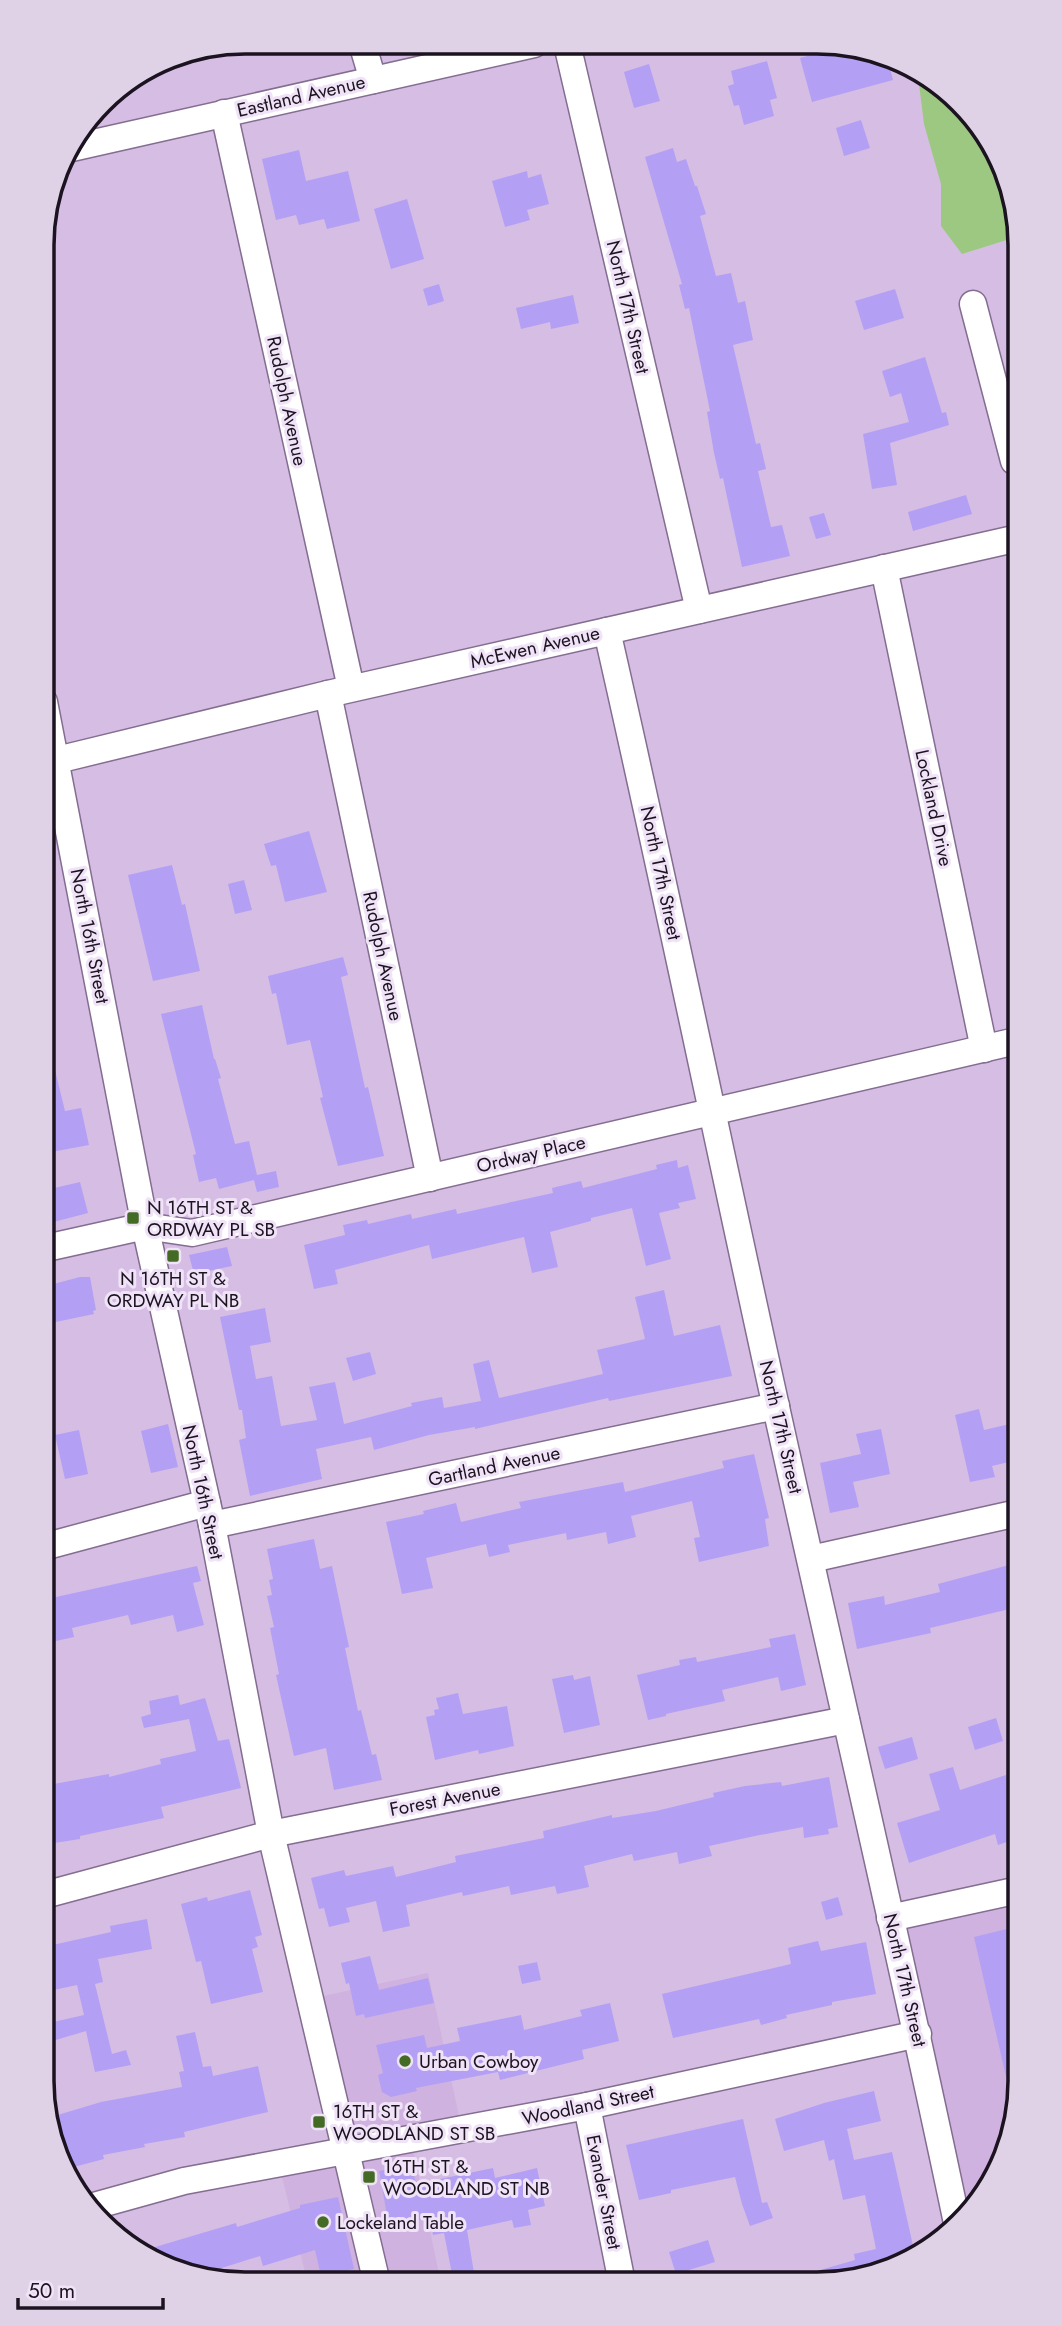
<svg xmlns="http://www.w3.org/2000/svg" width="1062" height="2326" font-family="Jost,sans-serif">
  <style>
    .built { fill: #cfb2df }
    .green { fill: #9dc881 }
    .building { fill: #b3a0f4 }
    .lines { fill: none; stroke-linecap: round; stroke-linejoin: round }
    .minor-casing { stroke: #846d90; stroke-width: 29 }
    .minor { stroke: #fff; stroke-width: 26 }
    .poi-dot { fill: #446b25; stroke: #f0e3f7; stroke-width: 2.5 }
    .labels { text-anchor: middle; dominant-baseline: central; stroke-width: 6; stroke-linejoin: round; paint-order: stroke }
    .street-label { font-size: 19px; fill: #1c1321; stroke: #f0e3f7 }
    .poi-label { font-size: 19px; fill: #1c1321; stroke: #f0e3f7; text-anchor: start }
    .rim { fill: none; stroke: #1c1321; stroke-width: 3.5 }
  </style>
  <rect width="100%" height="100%" fill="#d6bde4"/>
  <g class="built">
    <polygon points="1019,1890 1020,2095 1005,2158 970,2215 957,2223 890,1918"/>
    <polygon points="428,1973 462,2130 412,2144 440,2279 307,2280 279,2164 346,2152 310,1999"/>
  </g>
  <polygon class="green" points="918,76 951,93 1013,192 1013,238 962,254 941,226 941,184 924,124"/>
  <g class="building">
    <polygon points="856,46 888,61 893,80 812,102 800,58 828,50 829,53"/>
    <polygon points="767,61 777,98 770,100 774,116 744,125 739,105 734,106 728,86 734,84 731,71"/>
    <polygon points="649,64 660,101 634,108 624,72"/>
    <polygon points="861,120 870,148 844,156 836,128"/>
    <polygon points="673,148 677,162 686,159 695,186 697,186 706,214 700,216 716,276 731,273 738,303 745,301 753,340 733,345 756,444 760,443 766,469 758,471 771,527 782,525 790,556 742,567 723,478 720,479 714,453 707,412 710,411 689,308 685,309 679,285 682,284 645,157"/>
    <polygon points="299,150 306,181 348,171 360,221 327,229 324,219 299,225 296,215 276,220 262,159"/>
    <polygon points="527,171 528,178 541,174 549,204 527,210 530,220 505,227 492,181"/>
    <polygon points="407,199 424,259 391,269 374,209"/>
    <polygon points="439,284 444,301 428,306 423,289"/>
    <polygon points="895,289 904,318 864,330 855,301"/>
    <polygon points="573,295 579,323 551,329 550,322 521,329 516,308"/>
    <polygon points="925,357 942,413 946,412 949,425 890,443 897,485 872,489 863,434 909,422 901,393 890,397 882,371"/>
    <polygon points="966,495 972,514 913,531 908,512"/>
    <polygon points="824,513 831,535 816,539 809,517"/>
    <polygon points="309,831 327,892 285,902 276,865 271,866 264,844"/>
    <polygon points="172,865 182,905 185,904 200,971 153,981 128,875"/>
    <polygon points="244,880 252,910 235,914 228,884"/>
    <polygon points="343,957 348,975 341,977 365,1088 368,1087 384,1156 338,1166 320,1098 323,1097 310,1040 287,1045 276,993 272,994 268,976"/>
    <polygon points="202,1005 214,1059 215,1059 221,1078 218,1079 235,1144 249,1141 257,1175 276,1171 279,1187 257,1192 254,1180 219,1189 216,1178 199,1182 193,1155 196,1154 161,1014"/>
    <polygon points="51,1054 65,1111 81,1108 89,1145 46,1153 45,1055"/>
    <polygon points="677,1160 678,1168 688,1165 696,1199 678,1203 680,1208 659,1213 671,1259 646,1266 632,1208 591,1218 591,1221 550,1232 558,1267 532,1273 524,1237 432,1259 429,1245 335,1270 338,1284 314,1289 304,1245 345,1235 343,1225 367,1220 368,1224 411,1214 412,1219 456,1209 457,1214 553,1193 552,1188 581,1181 583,1188 657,1169 656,1165"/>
    <polygon points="80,1182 88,1213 46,1224 46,1190"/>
    <polygon points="227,1247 232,1266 194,1274 189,1255"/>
    <polygon points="80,1277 90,1277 96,1310 93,1311 94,1314 46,1324 46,1286"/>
    <polygon points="664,1290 674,1336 720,1325 732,1376 609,1401 608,1398 475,1429 475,1427 429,1435 374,1450 371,1437 316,1449 322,1479 250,1496 239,1440 246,1438 242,1410 239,1410 220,1317 265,1308 271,1342 250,1346 256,1379 272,1376 281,1426 317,1420 309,1387 335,1382 344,1424 412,1406 411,1403 442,1397 444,1408 481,1401 473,1364 489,1360 499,1398 603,1374 597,1350 645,1339 635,1297"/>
    <polygon points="370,1352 376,1374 353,1381 346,1358"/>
    <polygon points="979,1409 984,1430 1010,1424 1012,1431 1017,1429 1017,1460 992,1466 995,1477 970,1482 955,1415"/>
    <polygon points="168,1424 178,1467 151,1473 141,1431"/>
    <polygon points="881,1429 890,1474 853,1482 859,1507 830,1513 820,1463 861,1454 856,1434"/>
    <polygon points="79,1430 88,1474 65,1479 55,1435"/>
    <polygon points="754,1454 769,1518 765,1519 769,1546 699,1562 694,1538 700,1537 692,1501 631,1516 636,1537 608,1544 606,1532 567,1540 566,1533 508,1545 510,1552 489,1557 486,1544 426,1558 433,1588 402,1594 386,1522 424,1514 423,1511 456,1503 461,1522 521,1508 519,1502 623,1482 625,1492 724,1468 722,1461"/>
    <polygon points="314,1539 320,1569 332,1566 349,1647 345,1648 358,1711 361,1710 372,1755 376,1754 382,1780 334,1790 326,1748 294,1756 276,1675 279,1674 270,1628 274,1627 267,1596 272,1595 269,1580 273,1579 267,1549"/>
    <polygon points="1009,1565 1018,1607 930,1628 931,1633 857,1649 848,1603 884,1596 885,1605 940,1592 938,1584"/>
    <polygon points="197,1566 201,1581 193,1583 204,1625 177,1632 173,1615 131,1625 128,1615 72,1628 74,1637 47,1643 47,1599"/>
    <polygon points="795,1634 806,1685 781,1691 778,1677 722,1690 725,1701 666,1714 666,1716 648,1720 637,1675 680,1665 679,1660 696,1657 697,1662 771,1647 769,1639"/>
    <polygon points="573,1675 574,1680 590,1676 600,1725 564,1733 552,1679"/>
    <polygon points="458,1693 463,1714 507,1706 514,1746 479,1754 478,1750 435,1760 426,1717 435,1715 434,1710 439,1709 436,1698"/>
    <polygon points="178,1695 180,1705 205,1698 218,1741 229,1739 241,1788 161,1807 164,1818 80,1836 80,1839 48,1844 48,1785 109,1774 109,1777 161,1764 160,1759 196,1751 189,1719 144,1728 141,1717 151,1714 149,1701"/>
    <polygon points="996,1718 1003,1741 975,1750 968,1727"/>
    <polygon points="912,1737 918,1759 885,1769 878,1747"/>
    <polygon points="953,1767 960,1790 1009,1774 1019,1805 1019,1838 998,1845 995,1834 909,1863 897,1823 940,1810 929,1774"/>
    <polygon points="829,1777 838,1827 828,1829 829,1834 804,1838 803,1827 755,1836 709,1846 712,1856 679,1864 677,1852 634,1861 632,1854 584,1866 589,1887 557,1894 555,1886 511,1895 509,1886 463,1896 462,1892 406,1905 410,1926 383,1932 376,1901 346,1908 350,1922 329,1927 324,1908 319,1909 311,1878 344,1870 346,1876 393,1866 396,1877 456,1862 455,1856 544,1838 543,1831 612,1815 612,1818 656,1811 714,1797 713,1793 745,1786 781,1782 782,1786"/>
    <polygon points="250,1890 262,1935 255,1937 258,1947 252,1949 263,1992 211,2004 201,1961 196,1962 181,1904 207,1897 208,1901"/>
    <polygon points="838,1897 843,1915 826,1920 821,1902"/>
    <polygon points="147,1919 152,1949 98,1959 103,1982 95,1984 112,2054 126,2050 131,2065 95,2072 86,2031 49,2042 49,2023 84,2015 77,1985 49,1991 48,1946 111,1932 110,1926"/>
    <polygon points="1019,1926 1020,2095 1017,2106 1013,2107 974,1937"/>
    <polygon points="818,1941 821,1951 866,1942 876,1994 832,2002 832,2005 786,2015 787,2018 761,2025 759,2019 673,2038 662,1994 791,1964 788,1948"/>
    <polygon points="370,1956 379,1990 428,1978 434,2003 365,2018 364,2014 356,2016 349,1983 346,1984 341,1963"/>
    <polygon points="537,1962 541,1980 522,1984 518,1966"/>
    <polygon points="610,2003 619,2041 582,2050 584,2059 500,2080 498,2072 416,2088 417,2091 391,2097 382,2092 378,2075 383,2073 376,2045 424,2035 427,2048 460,2041 457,2028 521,2015 524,2030 582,2016 580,2010"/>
    <polygon points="195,2032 203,2067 211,2066 213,2076 258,2066 268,2112 184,2132 185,2137 144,2144 145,2147 103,2155 104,2159 70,2168 62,2154 51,2117 101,2102 182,2087 179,2072 184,2071 176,2036"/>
    <polygon points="874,2091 881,2121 847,2129 854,2160 892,2152 914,2250 870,2277 811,2277 810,2273 855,2260 854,2254 876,2249 865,2195 843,2200 834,2159 829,2161 824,2140 784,2151 775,2119 824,2103"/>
    <polygon points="743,2119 762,2203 767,2202 773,2218 750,2226 742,2204 735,2177 671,2190 671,2193 639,2200 626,2145"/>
    <polygon points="411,2164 416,2184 493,2168 495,2178 537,2168 545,2206 528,2210 531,2225 514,2228 512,2220 467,2230 475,2279 453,2279 444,2233 433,2235 430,2218 389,2226 379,2171"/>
    <polygon points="338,2197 354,2269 321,2276 315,2250 263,2266 260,2256 196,2276 145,2250 236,2223 237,2227 300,2208 300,2205"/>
    <polygon points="708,2240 715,2262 676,2274 669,2252"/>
  </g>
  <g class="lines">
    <g class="minor-casing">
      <g id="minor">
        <polyline points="362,43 373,80"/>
        <polyline points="567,44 699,610"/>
        <polyline points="224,113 351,688"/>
        <polyline points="67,149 534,44"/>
        <polyline points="973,304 1014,461"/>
        <polyline points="884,568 984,1049"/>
        <path d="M 607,631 C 666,889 719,1148 776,1407 C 836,1679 900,1950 957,2223"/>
        <polyline points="328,694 430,1178"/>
        <polyline points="44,702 145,1226 212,1525 271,1834 376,2279"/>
        <polyline points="57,760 328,694 1014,539"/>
        <polyline points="46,1248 145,1226 192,1233 1016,1041"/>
        <polyline points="212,1525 776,1406"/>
        <polyline points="47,1546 207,1503"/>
        <polyline points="811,1559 1018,1513"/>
        <polyline points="48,1894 271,1834 846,1720"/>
        <polyline points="890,1918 1019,1890"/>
        <polyline points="587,2106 621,2278"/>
        <polyline points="94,2206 184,2181 587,2106 918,2034"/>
      </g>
    </g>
    <use href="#minor" class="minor"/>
  </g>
  <g class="poi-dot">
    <rect x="126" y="1211" width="14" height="14" rx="3.5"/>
    <rect x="166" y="1249" width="14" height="14" rx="3.5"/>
    <circle cx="405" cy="2061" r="7"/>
    <rect x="312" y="2115" width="14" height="14" rx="3.5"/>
    <rect x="362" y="2170" width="14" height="14" rx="3.5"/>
    <circle cx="323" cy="2222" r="7"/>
  </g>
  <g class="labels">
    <g class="street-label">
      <text transform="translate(301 96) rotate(-13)">Eastland Avenue</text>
      <text transform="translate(628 307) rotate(77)">North 17th Street</text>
      <text transform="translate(287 401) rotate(78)">Rudolph Avenue</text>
      <text transform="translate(535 647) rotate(-13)">McEwen Avenue</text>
      <text transform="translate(934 808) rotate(78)">Lockland Drive</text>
      <text transform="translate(661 873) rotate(78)">North 17th Street</text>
      <text transform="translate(90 936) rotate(79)">North 16th Street</text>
      <text transform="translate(383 956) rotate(78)">Rudolph Avenue</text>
      <text transform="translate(531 1154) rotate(-13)">Ordway Place</text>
      <text transform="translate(781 1427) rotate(77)">North 17th Street</text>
      <text transform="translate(494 1466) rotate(-12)">Gartland Avenue</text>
      <text transform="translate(203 1492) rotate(78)">North 16th Street</text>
      <text transform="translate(445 1799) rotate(-11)">Forest Avenue</text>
      <text transform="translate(905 1980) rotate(77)">North 17th Street</text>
      <text transform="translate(588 2105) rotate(-12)">Woodland Street</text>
      <text transform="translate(604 2192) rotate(79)">Evander Street</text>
    </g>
    <g class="poi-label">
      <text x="147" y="1207">N 16TH ST &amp;<tspan x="147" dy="22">ORDWAY PL SB</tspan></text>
      <text x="173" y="1278" text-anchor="middle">N 16TH ST &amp;<tspan x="173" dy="22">ORDWAY PL NB</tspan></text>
      <text x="419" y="2061">Urban Cowboy</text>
      <text x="333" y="2111">16TH ST &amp;<tspan x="333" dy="22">WOODLAND ST SB</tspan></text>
      <text x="383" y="2166">16TH ST &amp;<tspan x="383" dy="22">WOODLAND ST NB</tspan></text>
      <text x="337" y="2222">Lockeland Table</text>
    </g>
  </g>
  <path d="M0 0H1062V2326H0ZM245 54H817A191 191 0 0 1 1008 245V2081A191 191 0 0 1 817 2272H245A191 191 0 0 1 54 2081V245A191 191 0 0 1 245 54Z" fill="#dfd2e6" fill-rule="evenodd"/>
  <path class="rim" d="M245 54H817A191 191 0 0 1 1008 245V2081A191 191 0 0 1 817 2272H245A191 191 0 0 1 54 2081V245A191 191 0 0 1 245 54Z"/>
  <path d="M18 2298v10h145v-10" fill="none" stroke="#1c1321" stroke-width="3.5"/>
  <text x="28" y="2298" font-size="21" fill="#1c1321" stroke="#f0e3f7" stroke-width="5" paint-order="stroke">50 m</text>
</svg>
